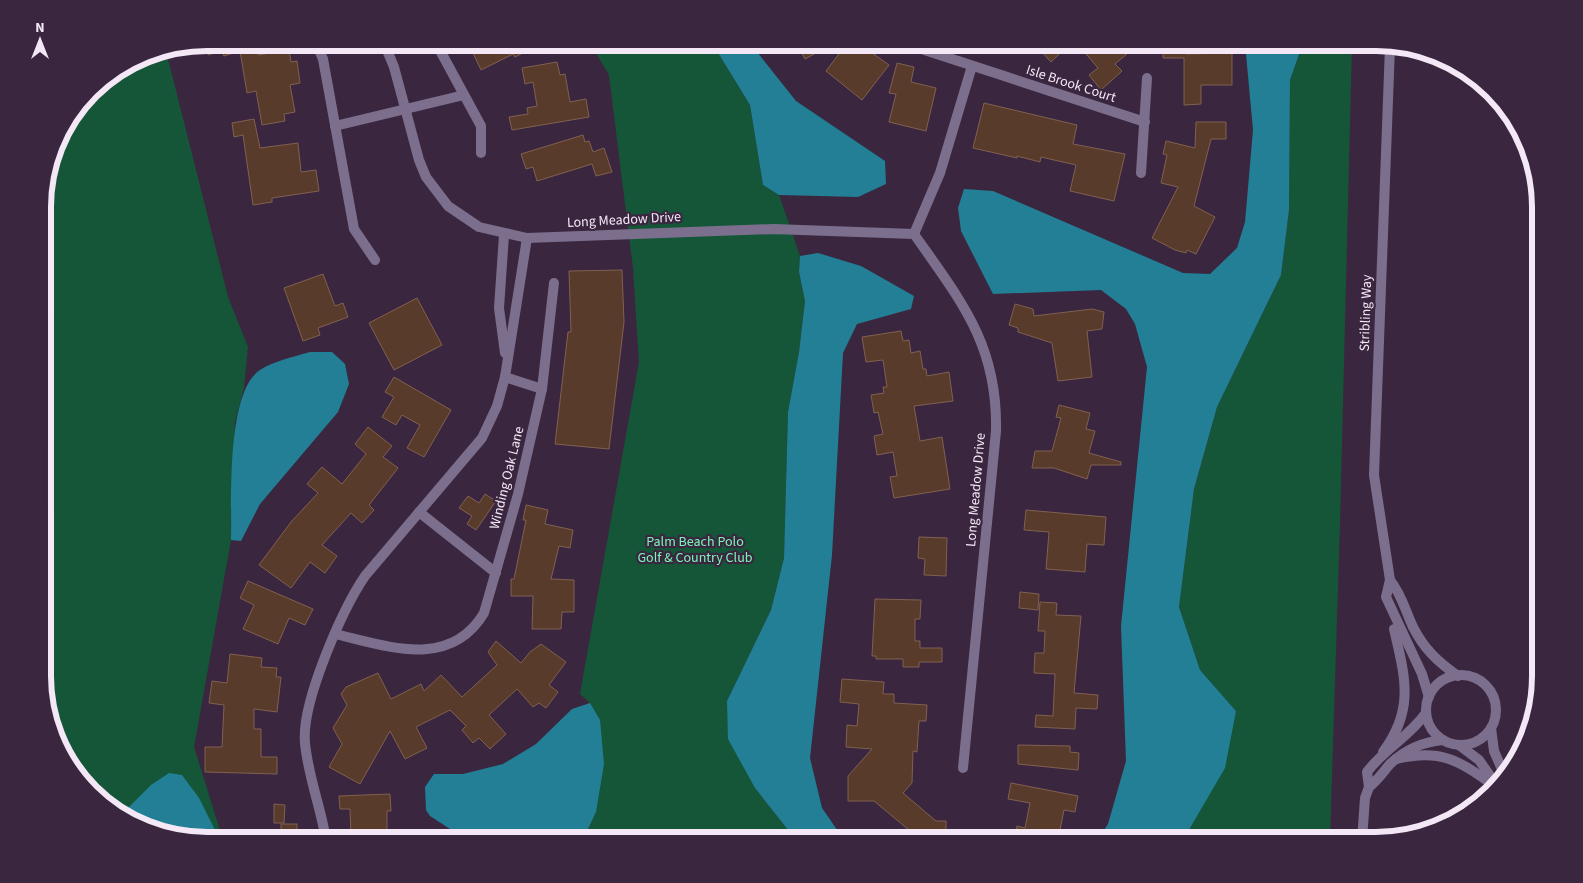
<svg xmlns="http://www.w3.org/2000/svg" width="1583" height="883" font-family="'Source Sans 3',sans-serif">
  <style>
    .green { fill: #155639 }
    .water { fill: #227f96 }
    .building { fill: #593b2c; stroke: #806050 }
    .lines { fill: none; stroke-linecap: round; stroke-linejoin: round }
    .minor { stroke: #7c6f8e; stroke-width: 10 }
    .tertiary { stroke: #7c6f8e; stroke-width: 10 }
    .labels { text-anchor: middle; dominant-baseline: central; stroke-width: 4.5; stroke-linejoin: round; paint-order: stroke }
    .street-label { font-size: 14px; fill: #f4e8f7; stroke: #3a273f }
    .park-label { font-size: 14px; fill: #7cf7b9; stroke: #3a273f }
    .rim { fill: none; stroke: #f4e8f7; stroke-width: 6 }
  </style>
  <rect width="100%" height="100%" fill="#3a273f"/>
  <g class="green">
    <polygon points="590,43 712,43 750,105 763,185 779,195 800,256 799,272 805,301 799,352 788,412 784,558 771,610 727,701 755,788 796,840 583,840 596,812 590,703 580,694 639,362 633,268 609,75"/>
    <polygon points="1303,43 1352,43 1340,522 1330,840 1183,840 1236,711 1200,670 1179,607 1194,489 1217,407 1281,275 1289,210 1290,80"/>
    <polygon points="166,51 228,297 248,347 244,388 235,422 231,540 194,747 223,840 207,840 125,819 70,767 44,697 44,186 60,134 98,84 145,55"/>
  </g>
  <g class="water">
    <polygon points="712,43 750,43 796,101 885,161 886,184 858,197 779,195 763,185 750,105"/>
    <polygon points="1245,43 1303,43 1290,80 1289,210 1281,275 1217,407 1194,489 1179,607 1200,670 1236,711 1225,768 1183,840 1098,840 1108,824 1126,761 1121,626 1147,367 1135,324 1126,309 1101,290 993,294 961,231 958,208 964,189 993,191 1183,273 1210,274 1237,248 1245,222 1253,130"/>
    <polygon points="818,253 861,266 914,296 911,309 857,324 843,353 832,555 810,758 822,808 840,834 867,840 796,840 755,788 728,739 727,701 771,610 784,558 788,412 799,352 805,301 799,272 800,256"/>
    <path d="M 310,352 L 332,352 L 345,364 L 349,384 L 338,412 L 260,504 L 241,541 L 231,540 C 232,501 226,392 260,370 C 274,361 293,357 310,352 Z"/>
    <polygon points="590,703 600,720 604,764 596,812 583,840 467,840 430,816 426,810 425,787 434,774 463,774 503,764 536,744 572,709"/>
    <polygon points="169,773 182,775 199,798 220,840 207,840 125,819 121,815 151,785"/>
  </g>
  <g class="building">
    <polygon points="258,42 259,45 256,46 258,55 289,50 291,62 297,61 300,83 290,85 295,112 284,114 285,121 262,125 256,91 247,93 240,51 224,56 222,51 208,55 205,43"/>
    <polygon points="489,42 544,42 515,57 513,54 481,70 472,51"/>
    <polygon points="796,42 836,42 805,59"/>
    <polygon points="848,42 857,42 889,65 862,100 826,71"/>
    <polygon points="1033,42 1072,42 1051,62"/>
    <polygon points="1076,42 1141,42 1115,64 1122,71 1101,90 1089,75 1098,68"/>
    <polygon points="1163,42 1186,42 1186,54 1232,53 1232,85 1201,85 1201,104 1184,105 1184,58 1163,58"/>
    <polygon points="557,62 560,75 565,74 570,102 586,99 589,117 512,130 509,117 528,114 527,108 537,106 533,82 525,84 522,68"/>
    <polygon points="897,63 914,67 911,82 936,88 926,131 889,122 896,94 889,93"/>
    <polygon points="984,103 1077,125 1073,144 1125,154 1114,201 1070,191 1076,165 1041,157 1040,162 1017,156 1017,158 973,148"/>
    <polygon points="254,119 260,148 298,143 301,172 316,170 319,191 272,198 272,202 253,205 243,135 234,137 232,123"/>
    <polygon points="1196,122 1226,122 1226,139 1211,139 1194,206 1215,217 1196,254 1187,250 1186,253 1175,250 1152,238 1178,187 1161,183 1167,155 1163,154 1166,141 1195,148"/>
    <polygon points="583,135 585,142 589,141 593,152 604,148 612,172 596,176 592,164 537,181 533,167 526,169 521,154"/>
    <polygon points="622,270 624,322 609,449 555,444 568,332 571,332 569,271"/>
    <polygon points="323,274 335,306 343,303 348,317 318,328 320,335 303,341 284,288"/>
    <polygon points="417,298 442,345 394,370 369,323"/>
    <polygon points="1015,304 1033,309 1034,316 1092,309 1104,312 1102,329 1087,331 1092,377 1058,381 1052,343 1018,332 1018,328 1009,325"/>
    <polygon points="901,331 903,341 909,340 911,353 920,351 923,369 926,369 927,376 949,372 953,401 914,406 920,441 942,437 950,489 894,498 890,477 897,476 893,452 877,455 874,436 883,434 878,412 874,413 871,395 884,393 883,387 887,387 883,360 866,362 862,337"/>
    <polygon points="394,377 451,410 424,457 407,448 420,425 402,415 396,425 382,417 394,397 385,392"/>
    <polygon points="1059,405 1090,413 1086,429 1095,431 1089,453 1121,462 1121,465 1091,465 1087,479 1054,468 1032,468 1035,451 1052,451 1061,418 1056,417"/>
    <polygon points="368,427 392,446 383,457 398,468 369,505 374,510 362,523 351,513 322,545 337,556 325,573 310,562 291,588 259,565 291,522 318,493 307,484 322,467 342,484 366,454 355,444"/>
    <polygon points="485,494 496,501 476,530 467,524 472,516 459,508 468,496 479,503"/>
    <polygon points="526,505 548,510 545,524 573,530 570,548 559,546 551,579 574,580 574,612 562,612 561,629 532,629 533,596 511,596 511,579 514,579 526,520 523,520"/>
    <polygon points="1026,510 1106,517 1104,545 1087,544 1085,572 1046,569 1049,532 1024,530"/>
    <polygon points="919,537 947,538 946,576 924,575 925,559 918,558"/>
    <polygon points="248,581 313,609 305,625 289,618 278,644 243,629 254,605 240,598"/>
    <polygon points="1020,592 1039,594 1038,610 1019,608"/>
    <polygon points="875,599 921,600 920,619 915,619 915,641 920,641 920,648 942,648 942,662 919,662 919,667 903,667 903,659 876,659 876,656 872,656"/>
    <polygon points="1040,602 1057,603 1056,615 1081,616 1074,693 1098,695 1097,709 1076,708 1075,729 1035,727 1036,715 1053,716 1055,674 1034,673 1035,653 1044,653 1045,631 1038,631"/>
    <polygon points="496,641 521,663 530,652 541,644 566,662 549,685 558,692 546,708 539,703 533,707 517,689 489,715 506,734 490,749 479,738 473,743 462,730 466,726 450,710 416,727 427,748 405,759 390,731 360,784 329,767 342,744 333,728 347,705 341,694 346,687 378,673 391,699 421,684 424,691 441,675 462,697 497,665 488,652"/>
    <polygon points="230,654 262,658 261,667 277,668 276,677 281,677 277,712 254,709 254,729 261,729 261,757 277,757 277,774 205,772 205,747 222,747 224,705 209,703 212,681 227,683"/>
    <polygon points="842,679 884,682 883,694 894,694 894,703 927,705 926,721 919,721 917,752 913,751 912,783 903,793 936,821 946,821 946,834 931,834 926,840 921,840 874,801 848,801 848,776 872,749 846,747 847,725 857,726 859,704 840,702"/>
    <polygon points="1018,745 1070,746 1070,752 1079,753 1078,770 1018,764"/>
    <polygon points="1011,783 1078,796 1075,812 1064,810 1060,830 1084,836 1084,840 1015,840 1017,826 1025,828 1030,803 1008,799"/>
    <polygon points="390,794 391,811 387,811 387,835 351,836 350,809 340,809 339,796"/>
    <polygon points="274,804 285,805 284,823 274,823"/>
    <rect x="281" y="824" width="16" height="16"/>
  </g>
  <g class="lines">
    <g class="minor">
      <polyline points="316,43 323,59 354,229 375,260"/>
      <path d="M 384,43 L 394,67 L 419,160 L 426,177 L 448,206 L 479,227 L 527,238 L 773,229 L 914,234 C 961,301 998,345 996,431 L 963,768"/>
      <polyline points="436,43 481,126 481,153"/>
      <polyline points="903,43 1145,122"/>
      <polyline points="335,126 464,95"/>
      <polyline points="1141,173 1147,78"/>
      <polyline points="914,234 940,173 972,66"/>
      <polyline points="504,235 499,308 505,353"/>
      <polyline points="505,377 542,389"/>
      <polyline points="419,512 496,573"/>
      <path d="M 335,634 C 387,646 450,670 484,613 L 518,494 L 542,389 L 554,283"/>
      <path d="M 326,840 C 321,808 308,776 305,743 C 301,703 342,610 365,576 L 482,438 L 497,406 L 505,377 L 527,238"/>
    </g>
    <g class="tertiary">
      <polyline points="1390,46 1374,475 1390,580 1386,597 1422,674 1429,697"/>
      <path d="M 1390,580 C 1402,595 1405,610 1413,627 C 1424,649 1438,662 1458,676"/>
      <circle cx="1461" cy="710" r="35"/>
      <polyline points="1491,728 1494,751 1504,774"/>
      <polyline points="1459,745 1479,760 1495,783"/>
      <path d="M 1383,752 C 1415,709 1405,677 1394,629"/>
      <path d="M 1396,759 C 1440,749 1457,759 1493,785"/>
      <path d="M 1369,787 C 1378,780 1383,772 1390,764 C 1406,749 1422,742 1443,740"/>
      <path d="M 1362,840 L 1365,798 L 1369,787 L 1367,772 C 1385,748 1408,738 1426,713"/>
    </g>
  </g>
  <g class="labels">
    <g class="street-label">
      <text transform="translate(1071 84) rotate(18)">Isle Brook Court</text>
      <text transform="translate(624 220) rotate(-3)">Long Meadow Drive</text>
      <text transform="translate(1366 313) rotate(-88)">Stribling Way</text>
      <text transform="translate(507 478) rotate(-76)">Winding Oak Lane</text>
      <text transform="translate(976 490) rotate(-85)">Long Meadow Drive</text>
    </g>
    <g class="park-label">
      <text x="695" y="542">Palm Beach Polo<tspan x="695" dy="16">Golf &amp; Country Club</tspan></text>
    </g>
  </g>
  <path d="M0 0H1583V883H0ZM207 51H1376A156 156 0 0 1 1532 207V676A156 156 0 0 1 1376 832H207A156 156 0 0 1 51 676V207A156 156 0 0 1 207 51Z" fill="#3a273f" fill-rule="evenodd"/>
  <path class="rim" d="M207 51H1376A156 156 0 0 1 1532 207V676A156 156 0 0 1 1376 832H207A156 156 0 0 1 51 676V207A156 156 0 0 1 207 51Z"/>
  <g transform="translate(40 40)" stroke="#3a273f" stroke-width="4" paint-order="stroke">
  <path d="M0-4L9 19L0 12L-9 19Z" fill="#f4e8f7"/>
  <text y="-8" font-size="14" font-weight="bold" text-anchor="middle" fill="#f4e8f7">N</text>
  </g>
</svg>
